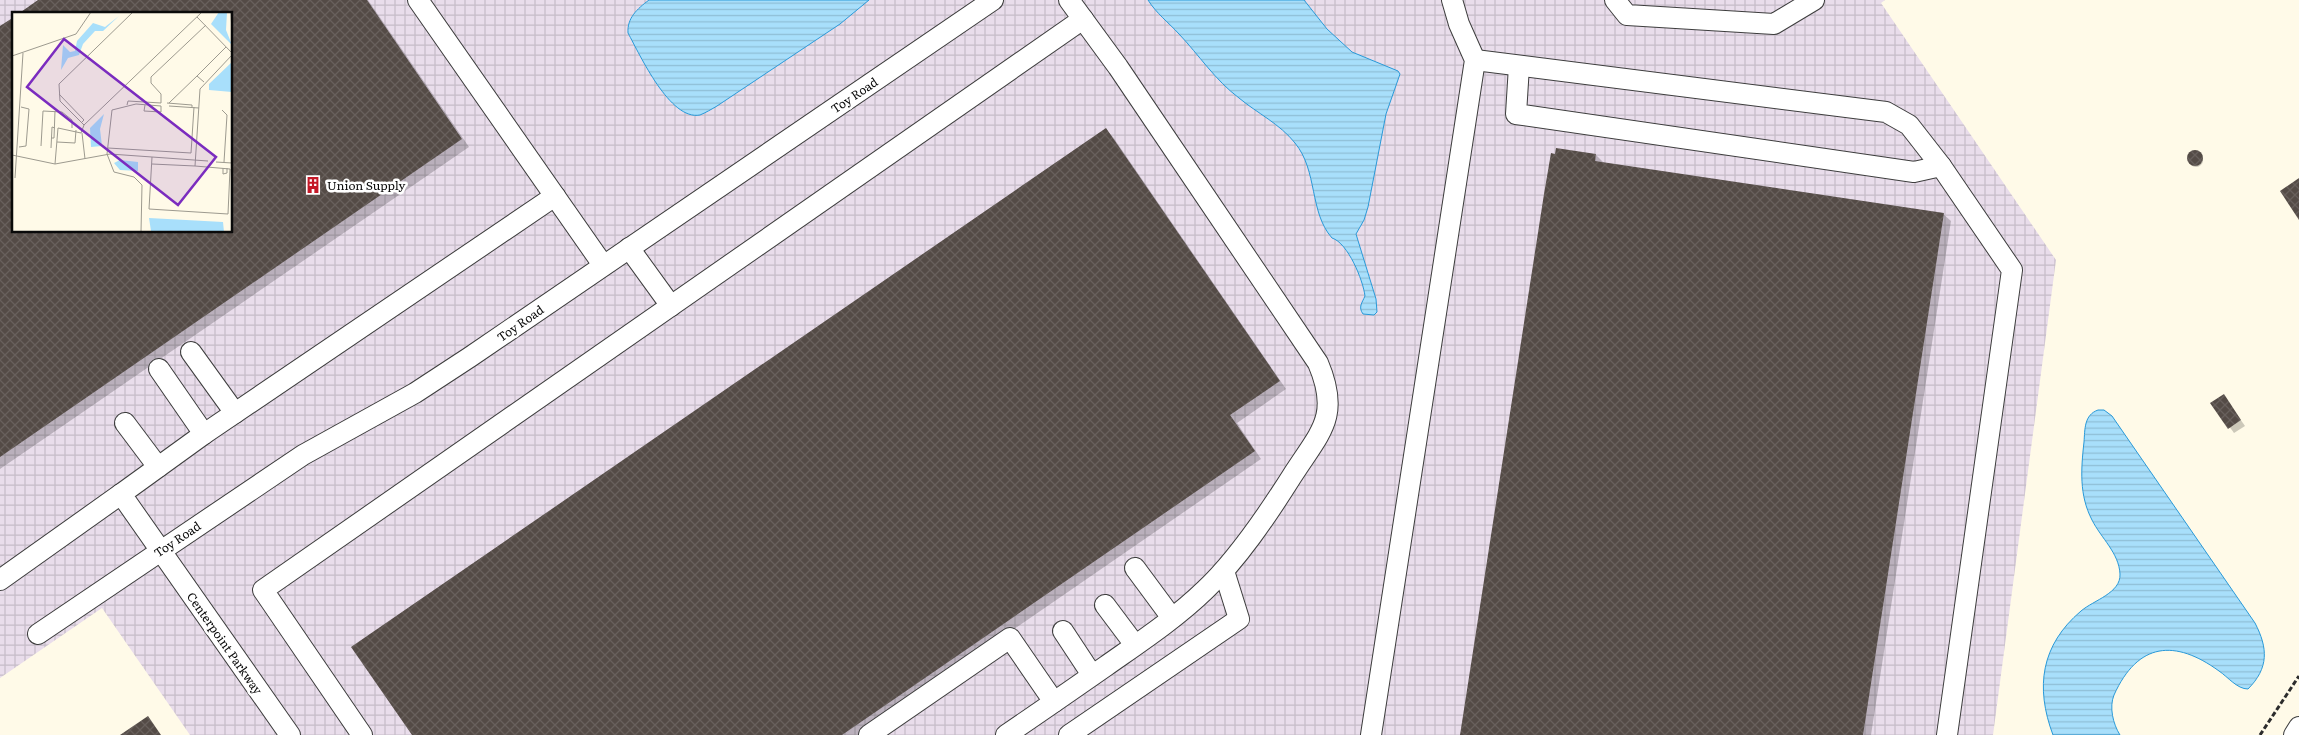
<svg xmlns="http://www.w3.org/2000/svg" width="2299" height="735" font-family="Literata,serif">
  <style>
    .industrial { fill: url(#industrial-grid); fill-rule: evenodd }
    .water { fill: url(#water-rules); stroke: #2999d8 }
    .shadow { fill: #0003 }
    .building { fill: url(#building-cross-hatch) }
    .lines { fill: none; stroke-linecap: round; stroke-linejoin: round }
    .minor-casing { stroke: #3d3d3d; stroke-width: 22 }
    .path { stroke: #2c2c2c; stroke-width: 3; stroke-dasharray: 5 2.5; stroke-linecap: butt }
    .minor { stroke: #fff; stroke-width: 20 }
    .labels { text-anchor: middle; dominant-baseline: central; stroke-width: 5; stroke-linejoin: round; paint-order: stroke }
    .street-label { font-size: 12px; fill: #0a0a0a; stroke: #fff }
    .poi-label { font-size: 12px; fill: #0a0a0a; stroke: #fff; text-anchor: start }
    .inset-road { fill: none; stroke: #9d9a8f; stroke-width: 1 }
    .view { fill: #7b2cbf; fill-opacity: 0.15; stroke: #7b2cbf; stroke-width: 2.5 }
    .inset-edge { fill: none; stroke: #0a0a0a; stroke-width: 2.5 }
  </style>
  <defs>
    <pattern id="industrial-grid" width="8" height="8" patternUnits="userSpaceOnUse" patternTransform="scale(1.25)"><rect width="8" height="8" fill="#e9ddeb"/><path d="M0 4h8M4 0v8" fill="none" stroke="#c6bcc8"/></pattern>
    <pattern id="water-rules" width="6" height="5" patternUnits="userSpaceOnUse" patternTransform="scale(1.25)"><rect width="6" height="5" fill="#a8dffb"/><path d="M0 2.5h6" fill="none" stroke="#8fbed6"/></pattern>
    <pattern id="building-cross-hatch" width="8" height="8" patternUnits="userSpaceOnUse" patternTransform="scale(1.25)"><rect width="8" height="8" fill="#544b46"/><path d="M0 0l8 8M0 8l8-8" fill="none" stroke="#68605c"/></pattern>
  </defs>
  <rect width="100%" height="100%" fill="#fffae8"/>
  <path class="industrial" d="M 0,0 L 1885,0 L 1881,3 L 2056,260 L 1993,735 L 190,735 L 102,608 L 0,678 ZM 14,14 L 231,14 L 231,231 L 14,231 Z"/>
  <g class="water">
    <path d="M 649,0 L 869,0 L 840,24 L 717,106 C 712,109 705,113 700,115 C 670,121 640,55 628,33 C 627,18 637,9 649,0 Z"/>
    <path d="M 1148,0 L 1304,0 L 1327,29 L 1352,52 L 1398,71 L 1400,74 L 1386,114 L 1368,207 L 1364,220 L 1356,234 L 1376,299 L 1377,312 L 1374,315 L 1363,314 C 1358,307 1362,303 1365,296 C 1363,280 1348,243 1332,238 C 1309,212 1318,171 1295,143 C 1280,124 1257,113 1239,98 C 1215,80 1199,55 1179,34 C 1169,23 1156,13 1148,0 Z"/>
    <path d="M 2098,410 L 2104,410 L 2112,416 L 2255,623 C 2268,648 2269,668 2248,689 C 2237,689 2228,677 2219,671 C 2175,639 2138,642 2114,695 C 2109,707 2113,724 2120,735 L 2053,735 C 2035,687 2041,645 2081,611 C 2094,600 2121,593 2120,574 C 2119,553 2101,538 2092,520 C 2079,495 2081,469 2084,442 C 2085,429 2084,415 2098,410 Z"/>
  </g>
  <g class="shadow">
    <polygon points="40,0 368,0 469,147 0,469 0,28 14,231 231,231 231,14"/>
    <polygon points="1105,129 1113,137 1286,389 1237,423 1261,459 860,735 413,735"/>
    <circle cx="2196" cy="160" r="7"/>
    <polygon points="1596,155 1604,163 1943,214 1951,221 1871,735 1461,735"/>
    <polygon points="2224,396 2245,426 2234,433 2212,403"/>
  </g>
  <g class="building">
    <polygon points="38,0 367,0 462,139 0,457 0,26 14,17 14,231 231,231 231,14 18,14"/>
    <polygon points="1106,128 1280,381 1230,415 1255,451 842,735 412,735 351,647"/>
    <polygon points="1556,148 1596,154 1595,161 1944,213 1863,735 1460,735 1544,194 1551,153 1555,154"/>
    <circle cx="2195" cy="158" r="8"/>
    <polygon points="2299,178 2299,220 2280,191"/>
    <polygon points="2224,394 2241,420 2228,429 2210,403"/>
    <polygon points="148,716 161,735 120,735"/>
  </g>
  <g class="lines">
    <g class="minor-casing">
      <g id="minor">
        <polyline points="418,0 603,265"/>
        <polyline points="1615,0 1627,15 1774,24 1814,0"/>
        <polyline points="1475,60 1886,112 1909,125 1941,166 2012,270 1947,735"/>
        <polyline points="1519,66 1516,114 1914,172 1941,166"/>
        <polyline points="629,248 671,306"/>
        <polyline points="191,352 235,413"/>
        <polyline points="159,369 204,434"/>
        <polyline points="125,423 158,467"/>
        <polyline points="1135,568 1172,618"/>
        <polyline points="0,580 121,494"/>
        <polyline points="1105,605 1135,645"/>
        <polyline points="1063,631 1092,675"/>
        <polyline points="38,634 303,455 415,393 470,357 993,0"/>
        <polyline points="290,735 121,494 204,434 555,196"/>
        <polyline points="362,735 263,590 1083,19"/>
        <polyline points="869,735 1010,638 1054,702"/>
        <path d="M 1006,735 C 1040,712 1073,689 1106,666 C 1140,642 1175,619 1205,590 C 1238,559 1268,514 1292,476 C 1320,432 1341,417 1318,363 L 1118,67 L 1069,0"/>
        <polyline points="1069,735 1239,619 1224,571"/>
        <polyline points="1371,735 1475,60 1459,24 1452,0"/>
        <polyline points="2294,735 2299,727"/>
      </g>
    </g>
    <polyline class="path" points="2260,735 2299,676"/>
    <use href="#minor" class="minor"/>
  </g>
  <defs>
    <g id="building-bare" transform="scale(1.35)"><path d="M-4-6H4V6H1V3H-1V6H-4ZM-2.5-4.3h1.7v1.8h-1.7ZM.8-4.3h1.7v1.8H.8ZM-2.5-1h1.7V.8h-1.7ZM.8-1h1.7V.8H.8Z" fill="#c41928" stroke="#fff" stroke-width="2.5" paint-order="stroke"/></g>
  </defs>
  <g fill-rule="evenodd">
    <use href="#building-bare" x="313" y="185"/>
  </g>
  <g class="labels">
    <g class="street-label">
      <text transform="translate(854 95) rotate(-34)">Toy Road</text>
      <text transform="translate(520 323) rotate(-35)">Toy Road</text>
      <text transform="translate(177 539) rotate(-34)">Toy Road</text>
      <text transform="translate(225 643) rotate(55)">Centerpoint Parkway</text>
    </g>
    <g class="poi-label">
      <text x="327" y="185">Union Supply</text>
    </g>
  </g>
  <g transform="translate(12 12)">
    <rect width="220" height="220" fill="#fffae8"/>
    <path d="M 207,0 L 215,0 L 214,18 L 220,33 L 199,12 ZM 107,4 L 91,19 L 83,19 L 71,32 L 67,43 L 56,46 L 49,58 L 51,33 L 58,40 L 63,39 L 65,29 L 81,11 L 93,15 ZM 220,50 L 220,80 L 197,78 L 197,72 ZM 92,102 L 88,117 L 90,134 L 79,135 L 78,116 ZM 108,148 L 126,150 L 126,159 L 108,158 L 102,151 ZM 137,206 L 211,210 L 212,220 L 139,219 Z" fill="#a8dffb"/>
    <path class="inset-road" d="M 219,0 L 220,22M 185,5 L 220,41M 0,44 L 64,22 L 79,0M 192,70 L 185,64 L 214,35M 47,82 L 72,108 L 69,111M 155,91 L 180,93 L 180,95M 157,91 L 185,64M 115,93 L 116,89 L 149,91 L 149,82 L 139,71 L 139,65 L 194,13M 157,94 L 187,96M 210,98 L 215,103 L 212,150M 72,113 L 48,89 L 47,72 L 121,0M 69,121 L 72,113 L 190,0M 70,121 L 73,147M 39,126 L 42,126 L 43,99M 45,130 L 63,131 L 64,118M 29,134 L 31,99 L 50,100 L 60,108 L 60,116M 7,135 L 14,134 L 17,97 L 9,95M 39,136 L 40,115 L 43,116M 96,136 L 179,141 L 182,95M 0,143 L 43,152 L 98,142 L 196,149M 140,145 L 137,197 L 216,202 L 218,157 L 183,154M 204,150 L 220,151M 43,152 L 46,116 L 69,121M 140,152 L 183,154 L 188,77 L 220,43M 211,156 L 211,162 L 215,161 L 215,156M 3,166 L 11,41M 129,220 L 130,173 L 122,165 L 102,160 L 95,142 L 100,98 L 124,92 L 149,94 L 149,100 L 132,99 L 133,93"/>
    <path class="view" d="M 52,27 L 204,145 L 166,193 L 15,75 Z"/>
    <rect width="220" height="220" class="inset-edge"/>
  </g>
</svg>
